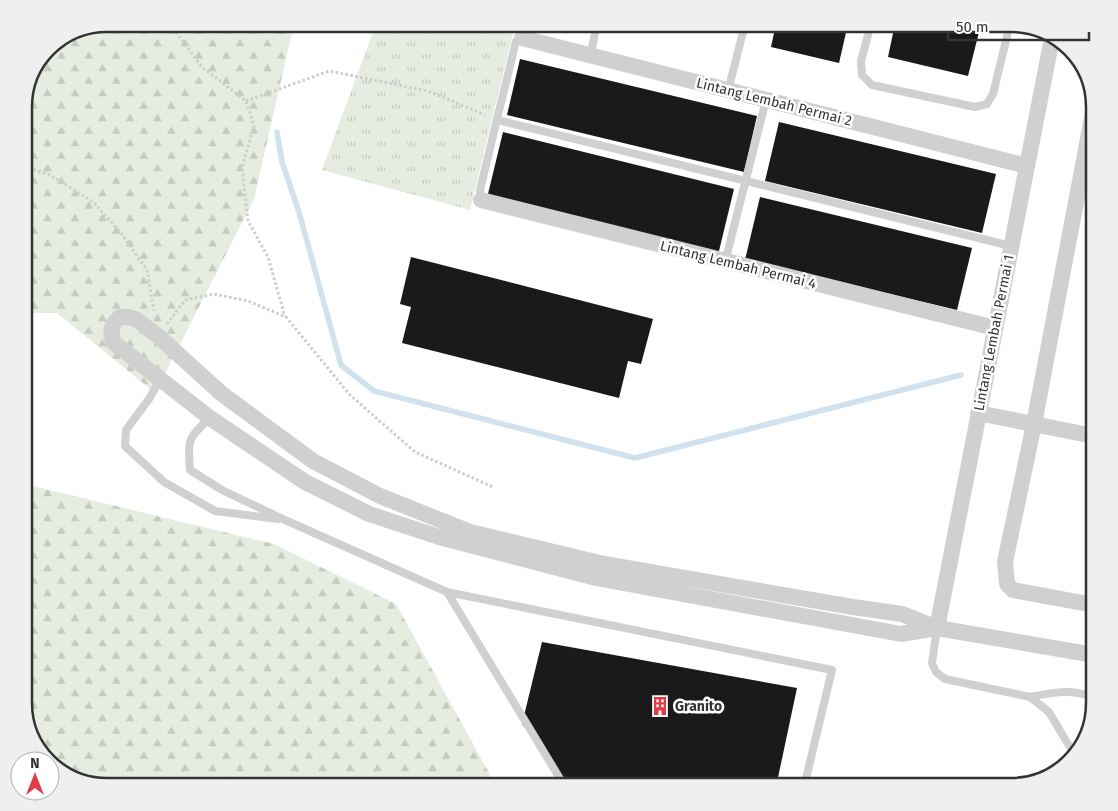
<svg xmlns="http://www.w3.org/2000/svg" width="1118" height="811" font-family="'Fira Sans',sans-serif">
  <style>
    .forest { fill: url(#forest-firs) }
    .park { fill: url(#park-tufts) }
    .garden { fill: #e6ecdf }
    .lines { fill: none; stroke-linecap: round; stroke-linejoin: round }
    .stream { stroke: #cfe2ee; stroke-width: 5.5 }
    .building { fill: #1a1a1a }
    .path { stroke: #cdcdcd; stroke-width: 3; stroke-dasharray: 2.5 2.5; stroke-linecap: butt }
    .service { stroke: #d0d0d0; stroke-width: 8 }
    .minor { stroke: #d0d0d0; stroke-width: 16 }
    .labels { text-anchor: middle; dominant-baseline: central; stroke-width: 5; stroke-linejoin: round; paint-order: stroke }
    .street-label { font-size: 14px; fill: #333; stroke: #fff }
    .poi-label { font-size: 14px; font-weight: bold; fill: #333; stroke: #fff; text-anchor: start }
    .rim { fill: none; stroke: #333; stroke-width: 2.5 }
  </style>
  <defs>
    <pattern id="forest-firs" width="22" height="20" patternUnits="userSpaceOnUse" patternTransform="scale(1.25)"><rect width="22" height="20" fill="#e6ecdf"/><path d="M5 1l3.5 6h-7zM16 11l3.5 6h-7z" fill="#c6cbc0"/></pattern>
    <pattern id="park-tufts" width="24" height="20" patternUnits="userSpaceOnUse" patternTransform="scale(1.25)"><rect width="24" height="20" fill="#e6ecdf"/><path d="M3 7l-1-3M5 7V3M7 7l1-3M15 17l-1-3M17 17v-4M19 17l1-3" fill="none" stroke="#c6cbc0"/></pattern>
  </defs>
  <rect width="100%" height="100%" fill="#fff"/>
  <g class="forest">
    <polygon points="107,24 294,24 254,199 155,393 57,313 24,313 24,101 52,45"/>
    <polygon points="24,484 274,544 396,604 489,773 494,787 107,787 57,770 32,741 24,709"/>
  </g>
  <polygon class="park" points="376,24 515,24 470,210 322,170"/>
  <polygon class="garden" points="422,24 478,24 472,42"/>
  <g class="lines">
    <polyline class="stream" points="277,132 282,162 299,212 341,365 374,391 635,458 961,375"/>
  </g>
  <g class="building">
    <polygon points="776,24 848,24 839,63 771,47"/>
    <polygon points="895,24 981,24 968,76 888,57"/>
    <polygon points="520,59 757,116 744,172 507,115"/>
    <polygon points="779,122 996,174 982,233 765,181"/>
    <polygon points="503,132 734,189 718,255 487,198"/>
    <polygon points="760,197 972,248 957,310 745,260"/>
    <polygon points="411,257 653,319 641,364 628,361 619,398 402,343 411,307 400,304"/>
    <polygon points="542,642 797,688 776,787 571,787 522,724"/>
  </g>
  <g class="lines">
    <g class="path">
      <polyline points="170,24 202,67 246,101 254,126 242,167 248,221 268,257 285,317"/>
      <polyline points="246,101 329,71 428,91 485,115"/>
      <polyline points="24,166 50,175 93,202 121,233 147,270 154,311"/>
      <polyline points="167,324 185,300 214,294 248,301 286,317 350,395 415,452 493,487"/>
    </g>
    <g class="service">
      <polyline points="871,24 861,61 862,75 872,85 975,107 987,104 993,94 1010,24"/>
      <polyline points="590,57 597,24"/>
      <polyline points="728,91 745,24"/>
      <polyline points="497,120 1011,246"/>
      <polyline points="481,200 480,190 516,41 522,38"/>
      <polyline points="725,262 766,100"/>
      <polyline points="161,378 149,399 126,430 125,446 164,482 215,511 278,519"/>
      <path d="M 210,418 C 187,439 188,439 190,470 L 222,490 L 285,520 L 447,592 L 832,670 L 804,787"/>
      <polyline points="447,592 565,787"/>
      <polyline points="937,628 932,663 936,672 945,679 1030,697 1049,712 1075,756"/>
      <path d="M 1030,697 C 1054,692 1070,689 1094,697"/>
    </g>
    <g class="minor">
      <polyline points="522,38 1027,166"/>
      <polyline points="1094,107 1034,424 1005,562 1007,584 1013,590 1094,605"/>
      <polyline points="481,200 995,328"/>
      <polyline points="978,413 1094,436"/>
      <path d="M 937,628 L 901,634 L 596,578 L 439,537 L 369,514 L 305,482 L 210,418 L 114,343 C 109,331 111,325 120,317 L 129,317 L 137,320 L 158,336 L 222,394 L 313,461 L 380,496 L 470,532 L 604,564 L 853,607 L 902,614 L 937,628 L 1094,655"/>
      <polyline points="937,628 1052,38"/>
    </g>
  </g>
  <defs>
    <g id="building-bare" transform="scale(1.5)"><path d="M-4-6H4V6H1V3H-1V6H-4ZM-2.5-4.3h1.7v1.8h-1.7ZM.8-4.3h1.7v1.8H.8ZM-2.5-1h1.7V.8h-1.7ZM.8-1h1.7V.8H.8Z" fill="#e63946" stroke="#fff" stroke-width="2.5" paint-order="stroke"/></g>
  </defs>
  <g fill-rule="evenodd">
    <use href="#building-bare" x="660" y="706"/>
  </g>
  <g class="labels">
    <g class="street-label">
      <text transform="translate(774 102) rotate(14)">Lintang Lembah Permai 2</text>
      <text transform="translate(738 265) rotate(14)">Lintang Lembah Permai 4</text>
      <text transform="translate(994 333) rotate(-79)">Lintang Lembah Permai 1</text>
    </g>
    <g class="poi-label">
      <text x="675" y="706">Granito</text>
    </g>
  </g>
  <path d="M0 0H1118V811H0ZM107 32H1011A75 75 0 0 1 1086 107V703A75 75 0 0 1 1011 778H107A75 75 0 0 1 32 703V107A75 75 0 0 1 107 32Z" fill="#efefef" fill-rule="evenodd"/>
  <path class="rim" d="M107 32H1011A75 75 0 0 1 1086 107V703A75 75 0 0 1 1011 778H107A75 75 0 0 1 32 703V107A75 75 0 0 1 107 32Z"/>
  <g transform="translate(35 776)"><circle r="24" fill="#ffffff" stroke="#adadad"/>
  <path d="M0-4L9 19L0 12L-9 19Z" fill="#e63946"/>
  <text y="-8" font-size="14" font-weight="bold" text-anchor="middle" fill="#333333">N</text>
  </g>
  <path d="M948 32v8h141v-8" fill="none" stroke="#333333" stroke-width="2.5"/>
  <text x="956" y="32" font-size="15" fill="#333333" stroke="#ffffff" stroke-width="4" paint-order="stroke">50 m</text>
</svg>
